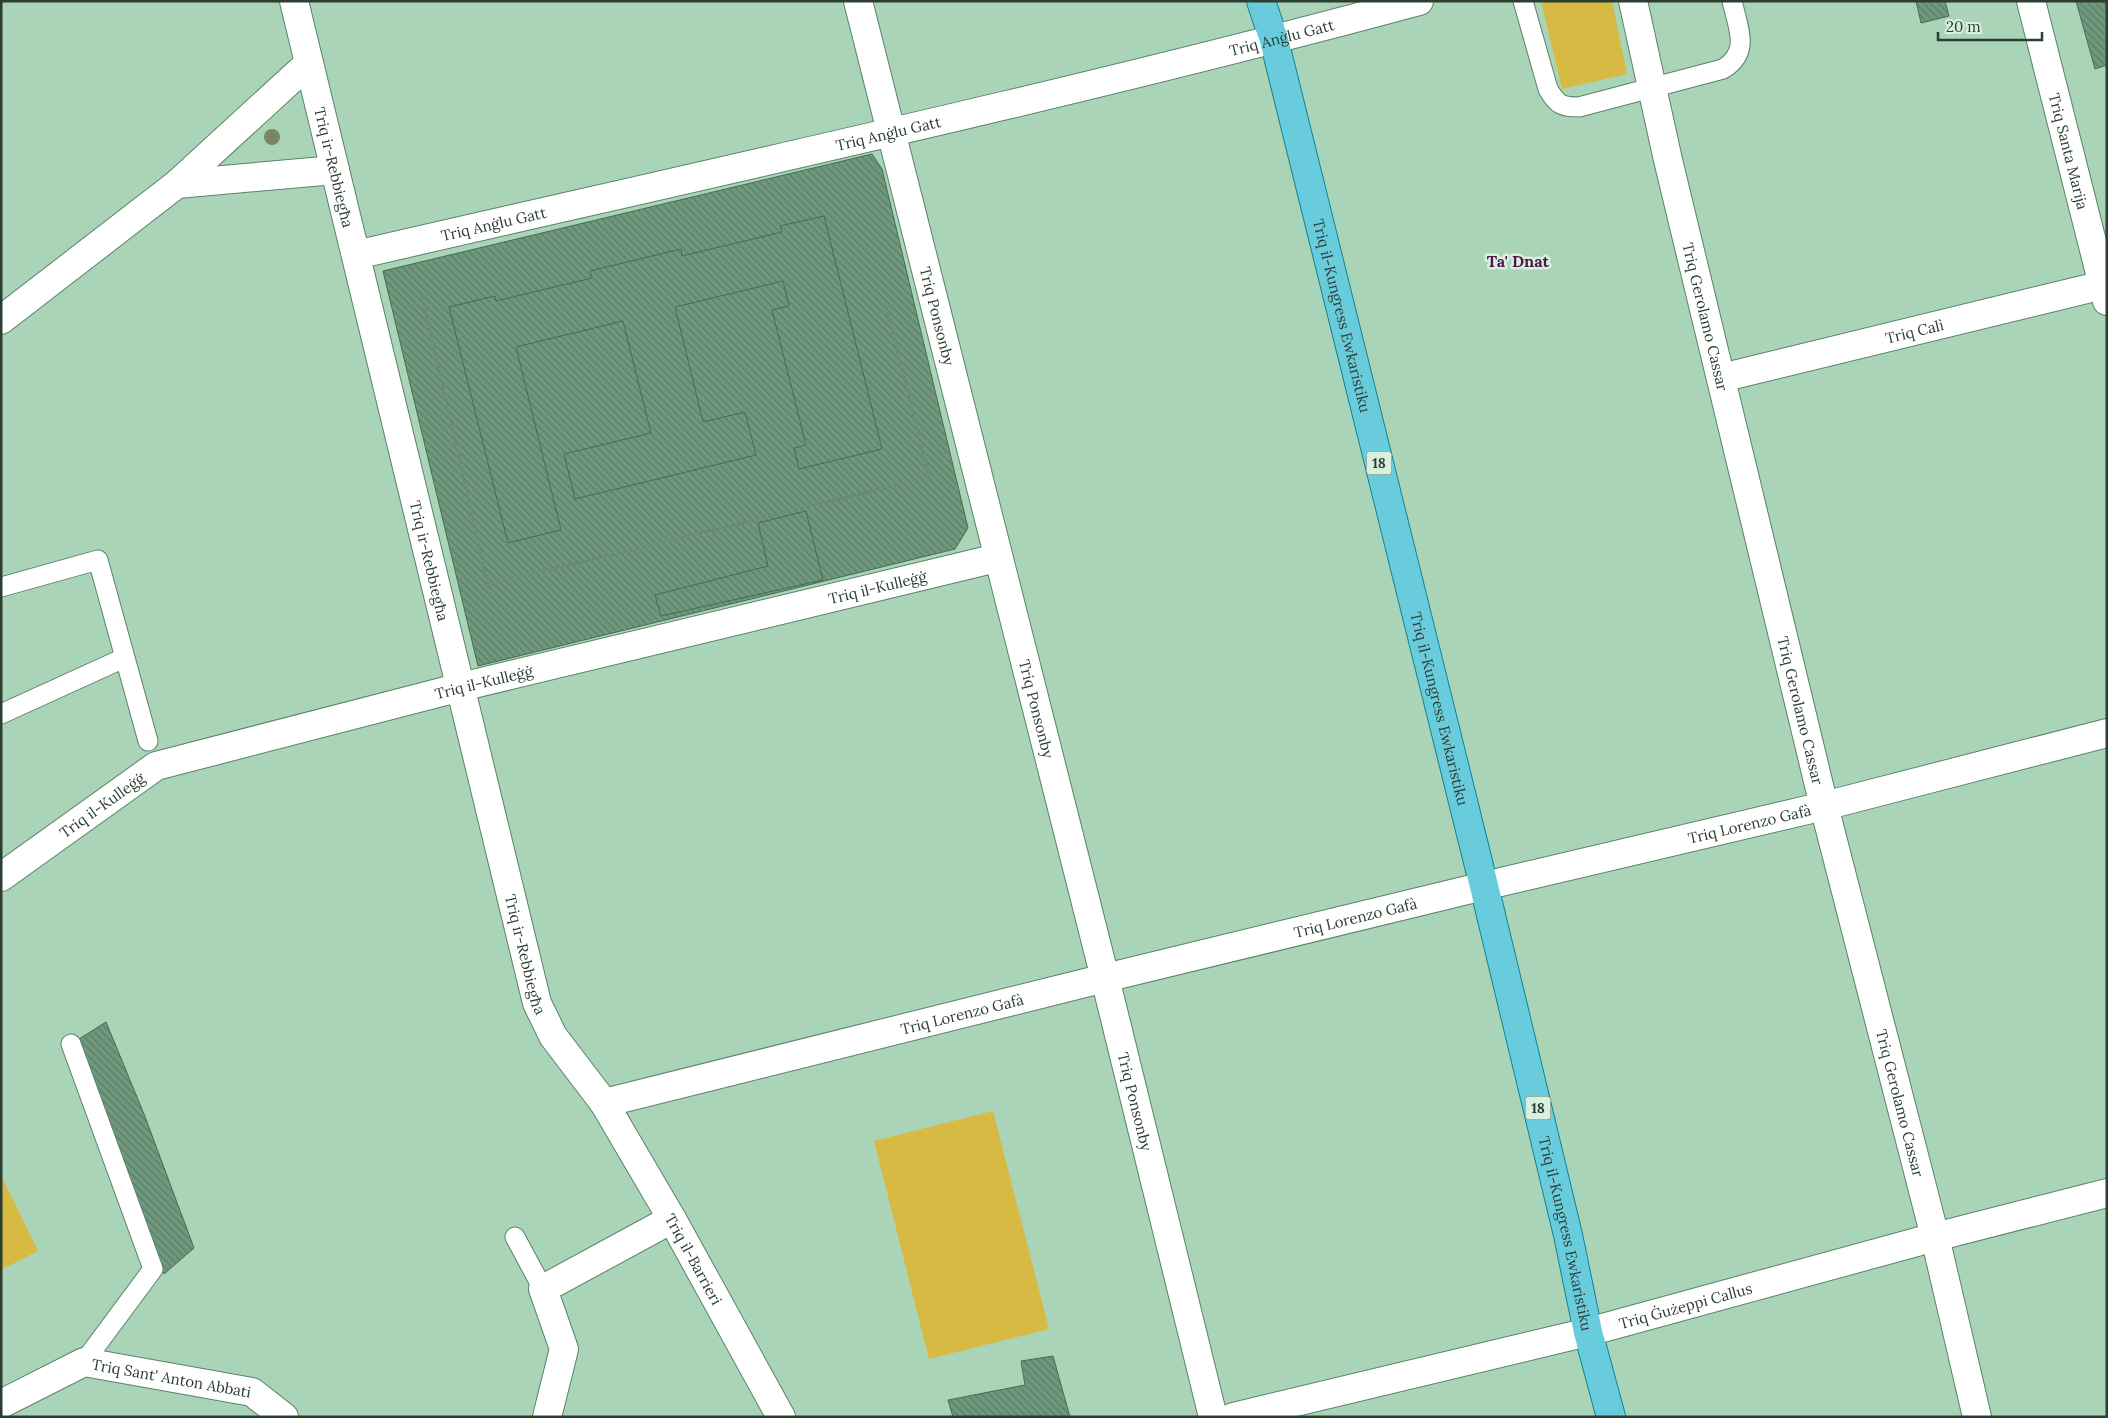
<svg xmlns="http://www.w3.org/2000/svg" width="2108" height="1418" font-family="Lora,serif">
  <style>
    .green { fill: #d6ba43 }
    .building { fill: url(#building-back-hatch); stroke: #456d53 }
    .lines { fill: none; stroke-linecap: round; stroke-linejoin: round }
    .lane-casing { stroke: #5a8368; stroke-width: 21 }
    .street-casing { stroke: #5a8368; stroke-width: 30 }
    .primary-casing { stroke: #138492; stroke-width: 30 }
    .path { stroke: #6b8a75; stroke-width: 3; stroke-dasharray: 4 2.5; stroke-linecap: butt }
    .lane { stroke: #fff; stroke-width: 19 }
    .street { stroke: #fff; stroke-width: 28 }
    .primary { stroke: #69ccdd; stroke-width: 28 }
    .tree { fill: #79865e }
    .labels { text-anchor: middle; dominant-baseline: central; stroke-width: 5; stroke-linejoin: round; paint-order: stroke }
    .shield { fill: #d9efe0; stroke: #607366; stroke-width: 1 }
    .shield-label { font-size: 14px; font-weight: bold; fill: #2c3e32 }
    .street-label { font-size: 15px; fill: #2c3e32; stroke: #d9efe0 }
    .neighbourhood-label { font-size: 16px; font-weight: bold; fill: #4e1844; stroke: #d9efe0 }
  </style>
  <defs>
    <pattern id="building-back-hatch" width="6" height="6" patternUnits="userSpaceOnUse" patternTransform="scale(1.25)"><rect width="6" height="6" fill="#6f987d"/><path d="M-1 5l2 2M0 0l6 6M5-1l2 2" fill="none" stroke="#5b7d67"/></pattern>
  </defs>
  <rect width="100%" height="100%" fill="#a9d4b7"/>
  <g class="green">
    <polygon points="1541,1 1612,1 1627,74 1562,89"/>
    <polygon points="993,1111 1049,1329 929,1359 874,1141"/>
    <polygon points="1,1175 38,1251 1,1270"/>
  </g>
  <g class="building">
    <polygon points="1916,1 1945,1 1949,16 1921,23"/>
    <polygon points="2076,1 2107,1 2107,65 2095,69"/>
    <polygon points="872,154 882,169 968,528 955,549 478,666 383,271"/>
    <polygon points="824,216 882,449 799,469 794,448 806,445 772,310 789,306 783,281 675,307 703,422 745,412 756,455 575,499 564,454 651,433 623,321 516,347 561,530 508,543 449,307 495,296 496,301 592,278 590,271 681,249 682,256 782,232 780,226"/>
    <polygon points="806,511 823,580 661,616 655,595 768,566 758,523"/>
    <polygon points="106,1022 144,1114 194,1248 164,1274 79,1039"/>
    <polygon points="1053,1356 1070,1417 953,1417 948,1400 1025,1385 1021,1361"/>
  </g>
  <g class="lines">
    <g class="lane-casing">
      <g id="lane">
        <path d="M 1523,1 L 1548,89 C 1557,105 1562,107 1579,107 L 1723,69 C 1751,52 1738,28 1732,1"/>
        <polyline points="1,587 98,560 148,741"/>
        <polyline points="1,714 124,658"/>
        <polyline points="71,1044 153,1269 84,1362"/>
        <polyline points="515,1237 543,1289"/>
      </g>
    </g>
    <g class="street-casing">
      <g id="street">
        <path id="s1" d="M 294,1 L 537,1003 L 553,1036 L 604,1103 L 672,1219 L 781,1417"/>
        <path id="s2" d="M 858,1 L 1105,978 L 1213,1417"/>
        <path id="s3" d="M 1633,1 L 1668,160 L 1824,806 L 1935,1237 L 1977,1417"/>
        <path id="s4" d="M 2031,1 L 2107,301"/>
        <polyline points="177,184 335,170"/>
        <path id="s5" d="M 356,255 C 711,173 1067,96 1419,1"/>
        <polyline points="1,320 177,184 309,63"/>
        <path id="s6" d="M 1721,378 L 2107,284"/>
        <path id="s7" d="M 1,877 L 156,766 L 461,687 L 997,558"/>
        <path id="s8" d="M 604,1103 L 1105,978 L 1484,886 L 1824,806 L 2107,733"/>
        <path id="s9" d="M 1,1404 L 84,1362 L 252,1392 L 284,1417"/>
        <polyline points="547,1417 564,1349 543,1289 672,1219"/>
        <path id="s10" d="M 1233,1417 L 1588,1332 L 1935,1237 L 2107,1193"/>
      </g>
    </g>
    <g class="primary-casing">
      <g id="primary">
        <path id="s11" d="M 1261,1 L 1274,40 L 1484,886 L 1568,1235 L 1588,1332 L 1611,1417"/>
      </g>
    </g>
    <polyline class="path" points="422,296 488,585 929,477 885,303"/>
    <use href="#lane" class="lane"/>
    <use href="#street" class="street"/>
    <use href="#primary" class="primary"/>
  </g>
  <circle class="tree" cx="272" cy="137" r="8"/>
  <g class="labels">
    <g class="shield">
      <rect x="1366.5" y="451.5" width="25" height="23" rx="4"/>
      <rect x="1525.5" y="1096.5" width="25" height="23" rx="4"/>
    </g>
    <g class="shield-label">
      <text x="1379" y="463">18</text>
      <text x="1538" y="1108">18</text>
    </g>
    <g class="street-label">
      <text stroke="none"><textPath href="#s5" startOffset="951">Triq Anġlu Gatt</textPath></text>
      <text stroke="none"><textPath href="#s5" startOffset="546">Triq Anġlu Gatt</textPath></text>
      <text stroke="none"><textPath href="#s4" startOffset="155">Triq Santa Marija</textPath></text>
      <text stroke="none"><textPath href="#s1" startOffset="171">Triq ir-Rebbiegħa</textPath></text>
      <text stroke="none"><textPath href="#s5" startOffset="141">Triq Anġlu Gatt</textPath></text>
      <text stroke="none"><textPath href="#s11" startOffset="325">Triq il-Kungress Ewkaristiku</textPath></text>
      <text stroke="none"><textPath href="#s2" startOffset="325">Triq Ponsonby</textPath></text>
      <text stroke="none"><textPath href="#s3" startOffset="324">Triq Gerolamo Cassar</textPath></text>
      <text stroke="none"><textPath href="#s6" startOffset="199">Triq Calì</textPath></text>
      <text stroke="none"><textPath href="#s1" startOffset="576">Triq ir-Rebbiegħa</textPath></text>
      <text stroke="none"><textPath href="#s7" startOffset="934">Triq il-Kulleġġ</textPath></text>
      <text stroke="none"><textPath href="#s7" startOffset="529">Triq il-Kulleġġ</textPath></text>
      <text stroke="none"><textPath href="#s11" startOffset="730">Triq il-Kungress Ewkaristiku</textPath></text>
      <text stroke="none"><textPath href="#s2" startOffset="730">Triq Ponsonby</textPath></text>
      <text stroke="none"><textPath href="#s3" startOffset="729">Triq Gerolamo Cassar</textPath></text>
      <text stroke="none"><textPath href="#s7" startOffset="124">Triq il-Kulleġġ</textPath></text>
      <text stroke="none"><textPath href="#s8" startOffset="1179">Triq Lorenzo Gafà</textPath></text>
      <text stroke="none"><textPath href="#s8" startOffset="774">Triq Lorenzo Gafà</textPath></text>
      <text stroke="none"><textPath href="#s1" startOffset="981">Triq ir-Rebbiegħa</textPath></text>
      <text stroke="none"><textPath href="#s8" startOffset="369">Triq Lorenzo Gafà</textPath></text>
      <text stroke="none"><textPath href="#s2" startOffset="1135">Triq Ponsonby</textPath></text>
      <text stroke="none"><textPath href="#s3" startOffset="1134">Triq Gerolamo Cassar</textPath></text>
      <text stroke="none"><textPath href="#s11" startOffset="1270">Triq il-Kungress Ewkaristiku</textPath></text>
      <text stroke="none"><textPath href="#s1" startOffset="1332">Triq il-Barrieri</textPath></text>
      <text stroke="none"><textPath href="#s10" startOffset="466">Triq Ġużeppi Callus</textPath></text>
      <text stroke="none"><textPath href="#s9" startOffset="182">Triq Sant' Anton Abbati</textPath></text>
    </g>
    <g class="neighbourhood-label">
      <text x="1518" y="261">Ta' Dnat</text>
    </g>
  </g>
  <rect width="2108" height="1418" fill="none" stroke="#2c3e32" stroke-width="5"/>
  <path d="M1938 32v8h104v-8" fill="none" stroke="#2c3e32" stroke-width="2.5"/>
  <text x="1946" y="32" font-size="15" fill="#2c3e32" stroke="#d9efe0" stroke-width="4" paint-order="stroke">20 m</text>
</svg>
